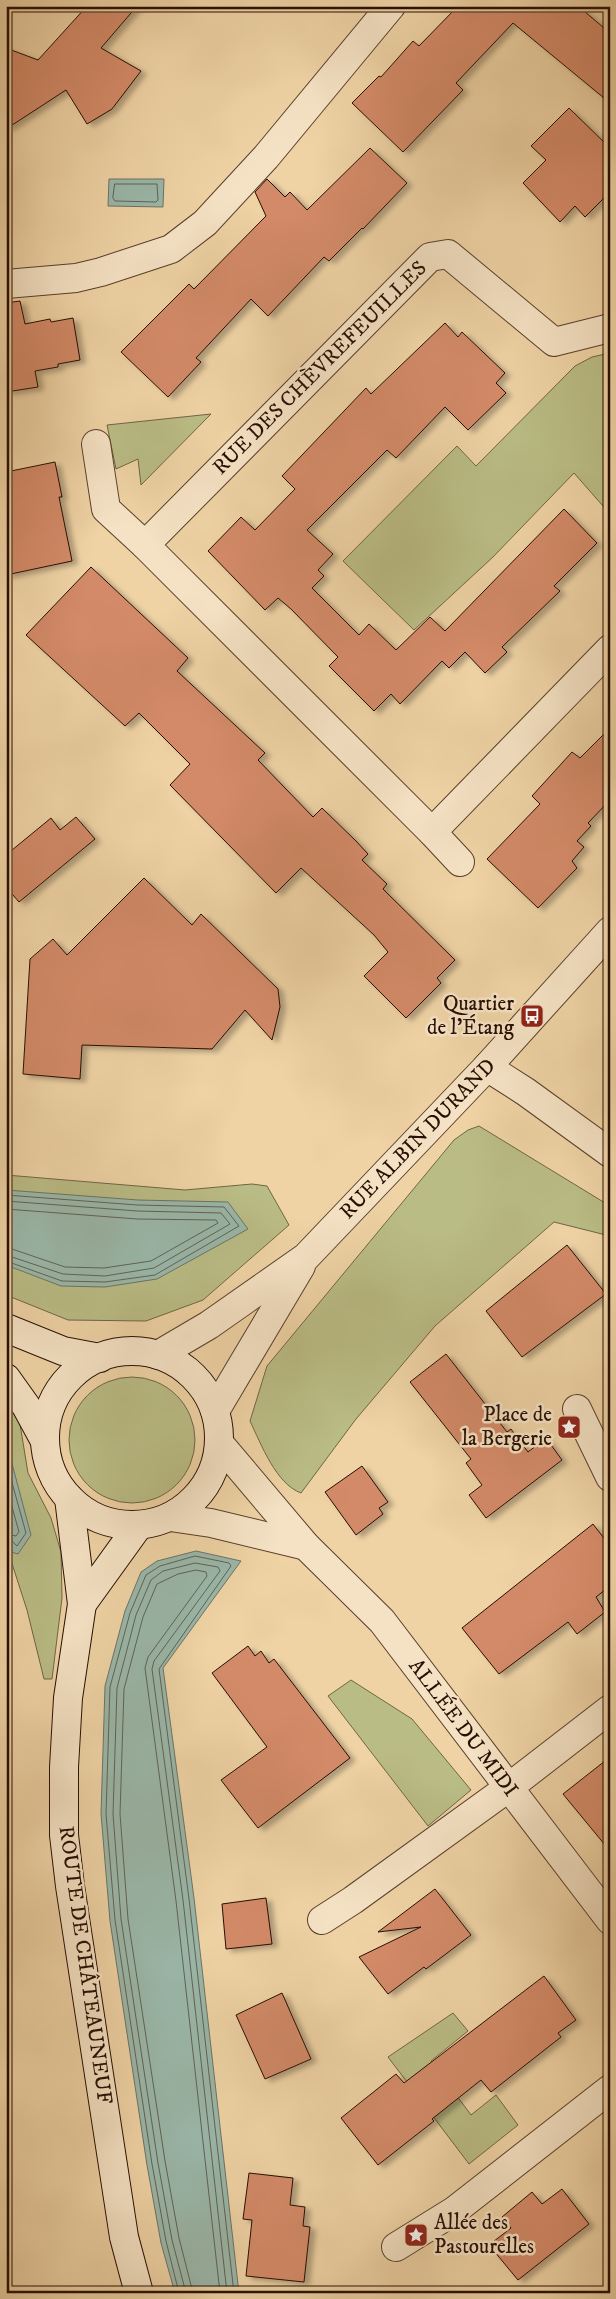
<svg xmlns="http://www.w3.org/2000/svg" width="616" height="2299" font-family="'IM FELL DW Pica',serif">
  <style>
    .green { fill: #babc85; stroke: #706544 }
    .water { fill: #9ab7a9; stroke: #6c7367 }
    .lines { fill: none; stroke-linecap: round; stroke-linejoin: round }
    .shore { stroke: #606256; stroke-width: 1 }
    .building { fill: #d38a67; stroke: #270e03; filter: url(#shadow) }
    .street-casing { stroke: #593f2c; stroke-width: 30 }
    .secondary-casing { stroke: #270e03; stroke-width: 30 }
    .street { stroke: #f5e2c4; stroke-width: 28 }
    .secondary { stroke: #f5e2c4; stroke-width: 28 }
    .labels { text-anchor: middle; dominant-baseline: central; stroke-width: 5; stroke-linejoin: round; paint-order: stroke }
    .street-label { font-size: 21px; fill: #270e03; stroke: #f5e2c4 }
    .poi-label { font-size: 21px; fill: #270e03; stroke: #f5e2c4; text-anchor: end }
  </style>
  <defs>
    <filter id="shadow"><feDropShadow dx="5.5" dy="3" stdDeviation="2.5" flood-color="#0004"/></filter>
  </defs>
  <rect width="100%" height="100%" fill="#efd3a5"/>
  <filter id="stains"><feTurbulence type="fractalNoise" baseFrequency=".004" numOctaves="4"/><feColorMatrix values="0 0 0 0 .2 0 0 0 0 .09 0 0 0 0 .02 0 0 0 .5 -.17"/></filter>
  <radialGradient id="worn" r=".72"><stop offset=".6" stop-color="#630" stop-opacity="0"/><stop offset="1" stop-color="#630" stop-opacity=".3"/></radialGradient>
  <g class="green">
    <polygon points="610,353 610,514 574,473 493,557 414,630 343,561 457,446 476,466 575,366 592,357"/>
    <polygon points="211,414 141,485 138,459 116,469 107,425"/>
    <path d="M 479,1126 L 610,1206 L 610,1236 L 554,1222 L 435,1326 L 356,1419 L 301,1493 C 276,1484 261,1444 250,1421 L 267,1366 L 454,1140 L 468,1130 Z"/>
    <polygon points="6,1175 185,1190 252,1184 267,1186 289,1225 203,1300 146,1321 68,1320 6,1295"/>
    <circle cx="132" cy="1440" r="63"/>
    <polygon points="6,1396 19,1418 28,1473 51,1518 61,1552 62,1598 52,1679 44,1679 27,1610 6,1545"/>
    <polygon points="351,1680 412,1719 471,1790 428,1826 328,1696"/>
    <polygon points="453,2013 468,2031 431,2061 471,2115 496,2095 518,2125 469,2164 388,2057"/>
  </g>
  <g class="water">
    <polygon points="109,179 164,179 163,207 108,206"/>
    <polygon points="6,1190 138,1200 228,1202 248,1229 157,1279 105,1287 61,1286 6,1265"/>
    <polygon points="6,1441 31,1535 18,1554 11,1552 6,1539"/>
    <polygon points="196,1551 241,1561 163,1668 194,1898 239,2293 175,2293 161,2243 147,2165 110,1921 101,1814 105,1686 125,1611 141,1572 157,1561"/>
  </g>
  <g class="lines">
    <g class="shore">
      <polygon points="115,184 157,184 158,200 156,202 115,201 113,198"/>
      <polyline points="6,1195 137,1205 224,1207 239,1226 155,1275 105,1282 62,1281 6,1261"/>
      <polyline points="6,1201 137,1211 221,1213 230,1224 154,1268 105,1276 63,1274 6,1255"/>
      <polyline points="6,1209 137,1219 216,1220 218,1223 151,1261 104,1268 65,1267 6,1247"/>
      <polyline points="6,1461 26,1533 17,1546 11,1540 6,1540"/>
      <polyline points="6,1485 19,1532 16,1536 6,1534"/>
      <polyline points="179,2293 166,2241 152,2164 115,1920 106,1814 110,1687 130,1613 146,1575 160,1566 195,1556 229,1563 231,1566 159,1669 189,1899 234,2293"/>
      <polyline points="186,2293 172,2240 158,2163 121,1919 113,1814 117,1688 136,1615 151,1580 163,1571 195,1563 218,1567 220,1571 154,1661 152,1669 183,1900 227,2293"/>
      <polyline points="193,2293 179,2238 165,2161 128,1919 120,1814 124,1689 143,1617 157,1584 178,1574 196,1570 206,1572 207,1576 148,1657 145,1668 176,1901 220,2293"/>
    </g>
  </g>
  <g class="building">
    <polygon points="87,6 137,6 101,48 141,71 112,109 87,124 66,90 6,129 6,48 38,60"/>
    <polygon points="458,6 578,6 610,33 610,103 513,23 456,83 463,90 403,152 352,103 379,76 381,77 413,41 419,46"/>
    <polygon points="569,108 610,148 610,192 585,217 575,206 560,222 523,183 546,160 531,146"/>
    <polygon points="370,148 407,183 363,229 362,228 329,261 324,257 268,316 251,299 196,358 201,362 168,397 121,352 189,284 194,289 266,216 255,192 267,179 285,197 290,192 307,210"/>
    <polygon points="20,301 25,324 50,319 51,322 73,318 80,360 58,364 58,367 35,371 38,387 6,392 6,303"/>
    <polygon points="445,323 458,337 462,332 505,373 496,383 506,393 468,430 445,407 396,458 387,450 307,530 333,554 318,570 324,576 312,588 359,635 369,624 396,650 430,617 445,631 564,509 597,543 554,586 560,591 502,647 507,652 485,673 465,652 449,668 442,661 400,704 391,694 374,711 329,666 338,657 291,609 278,598 265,610 208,551 241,517 255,530 295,489 282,476 366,388 371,394"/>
    <polygon points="55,462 62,497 59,497 72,561 6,575 6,472"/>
    <polygon points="91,567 188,658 177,671 265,753 258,760 313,817 322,808 356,841 368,854 362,860 387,884 383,889 455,960 437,978 441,983 406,1018 364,976 388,952 374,935 301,868 276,893 170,785 190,764 139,713 125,726 26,635"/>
    <polygon points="610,728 610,800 588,823 591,826 577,841 584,847 572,861 577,868 538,908 487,859 540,804 532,796 572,752 580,758"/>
    <polygon points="76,817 95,839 19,902 6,887 6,855 51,818 60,830"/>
    <polygon points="144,878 192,925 201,914 278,989 280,1007 272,1040 245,1010 212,1049 82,1045 80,1079 23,1074 30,959 53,939 67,955"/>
    <polygon points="567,1245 606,1294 522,1357 486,1311"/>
    <polygon points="446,1354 507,1432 511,1429 528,1452 546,1438 562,1460 486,1518 469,1495 482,1485 466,1463 471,1459 410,1382"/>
    <polygon points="362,1466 388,1502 379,1508 383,1514 356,1535 325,1492"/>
    <polygon points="593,1524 610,1546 610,1586 596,1597 605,1612 577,1634 568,1622 499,1674 462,1628"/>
    <polygon points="248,1646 255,1656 261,1651 269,1663 274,1659 350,1758 258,1828 221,1780 267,1747 212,1673"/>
    <polygon points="610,1757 610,1851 563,1794"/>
    <polygon points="435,1889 471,1935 426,1969 424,1967 388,1994 359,1957 421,1927 378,1932"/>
    <polygon points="266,1898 272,1944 226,1949 222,1904"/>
    <polygon points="544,1976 576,2020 558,2033 561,2037 491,2092 481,2080 432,2119 434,2121 378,2165 341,2118 396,2074 404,2083"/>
    <polygon points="282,1993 311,2059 265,2079 236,2015"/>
    <polygon points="249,2173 293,2178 290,2205 305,2207 303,2226 310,2227 304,2282 246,2276 252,2220 243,2219"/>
    <polygon points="562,2189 589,2224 518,2280 489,2245 511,2228 502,2217 532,2192 542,2204"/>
  </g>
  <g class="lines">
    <g class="street-casing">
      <g id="street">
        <polyline points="6,284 76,278 101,272 171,249 205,223 266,157 391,6"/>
        <polyline points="610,328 554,342 448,254 430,257 145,545 432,832 610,649"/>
        <polyline points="96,444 106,509 145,545"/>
        <polyline points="432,832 460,862"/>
        <polyline points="487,1067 526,1092 610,1153"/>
        <polyline points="158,1355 209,1325 306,1257 487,1067 610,931"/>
        <polyline points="577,1409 610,1477"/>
        <polyline points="215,1411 301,1266"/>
        <polyline points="219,1443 306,1546 382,1621 610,1920"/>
        <polyline points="170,1517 211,1523 306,1546"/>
        <polyline points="322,1920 353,1900 508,1788 610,1709"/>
        <polyline points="396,2247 454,2211 610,2089"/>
      </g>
    </g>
    <g class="secondary-casing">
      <g id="secondary">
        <polyline points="6,1328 63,1351 100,1358"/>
        <circle cx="132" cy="1438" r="87"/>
        <polyline points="6,1378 26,1406 45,1441"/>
        <polyline points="69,1498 82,1604 68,1698 64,1767 64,1835 70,1886 124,2237 139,2293"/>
        <polyline points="82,1604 139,1525"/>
      </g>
    </g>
    <use href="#street" class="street"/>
    <use href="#secondary" class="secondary"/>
  </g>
  <defs>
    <g id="bus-square" transform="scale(1.25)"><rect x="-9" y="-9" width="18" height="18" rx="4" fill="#8f2418" stroke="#f5e2c4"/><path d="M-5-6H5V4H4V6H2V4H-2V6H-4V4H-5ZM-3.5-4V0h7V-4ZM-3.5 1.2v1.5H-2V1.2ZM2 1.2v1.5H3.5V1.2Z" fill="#fff"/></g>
    <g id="sight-square" transform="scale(1.25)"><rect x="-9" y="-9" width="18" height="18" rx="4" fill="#8f2418" stroke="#f5e2c4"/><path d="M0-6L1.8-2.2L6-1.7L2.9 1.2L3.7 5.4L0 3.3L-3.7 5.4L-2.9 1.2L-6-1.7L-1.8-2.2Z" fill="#fff"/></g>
  </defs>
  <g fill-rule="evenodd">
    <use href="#bus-square" x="532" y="1016"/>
    <use href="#sight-square" x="569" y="1427"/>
    <use href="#sight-square" x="416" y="2235"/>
  </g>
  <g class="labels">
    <g class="street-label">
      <text transform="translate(320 368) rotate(-45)">RUE DES CHÈVREFEUILLES</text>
      <text transform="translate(418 1139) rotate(-46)">RUE ALBIN DURAND</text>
      <text transform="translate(463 1728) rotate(53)">ALLÉE DU MIDI</text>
      <text transform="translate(85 1965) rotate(82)">ROUTE DE CHÂTEAUNEUF</text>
    </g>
    <g class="poi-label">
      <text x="514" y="1004">Quartier<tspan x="514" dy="24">de l'Étang</tspan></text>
      <text x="552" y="1415">Place de<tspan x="552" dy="24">la Bergerie</tspan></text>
      <text x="434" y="2223" text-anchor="start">Allée des<tspan x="434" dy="24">Pastourelles</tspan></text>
    </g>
  </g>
  <rect width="616" height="2299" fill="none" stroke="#efd3a5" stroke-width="25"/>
  <rect x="8" y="8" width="601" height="2284" fill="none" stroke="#270e03" stroke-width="2.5"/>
  <rect x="12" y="12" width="591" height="2274" fill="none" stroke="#270e03"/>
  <rect width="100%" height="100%" filter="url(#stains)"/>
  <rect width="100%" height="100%" fill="url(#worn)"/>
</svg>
